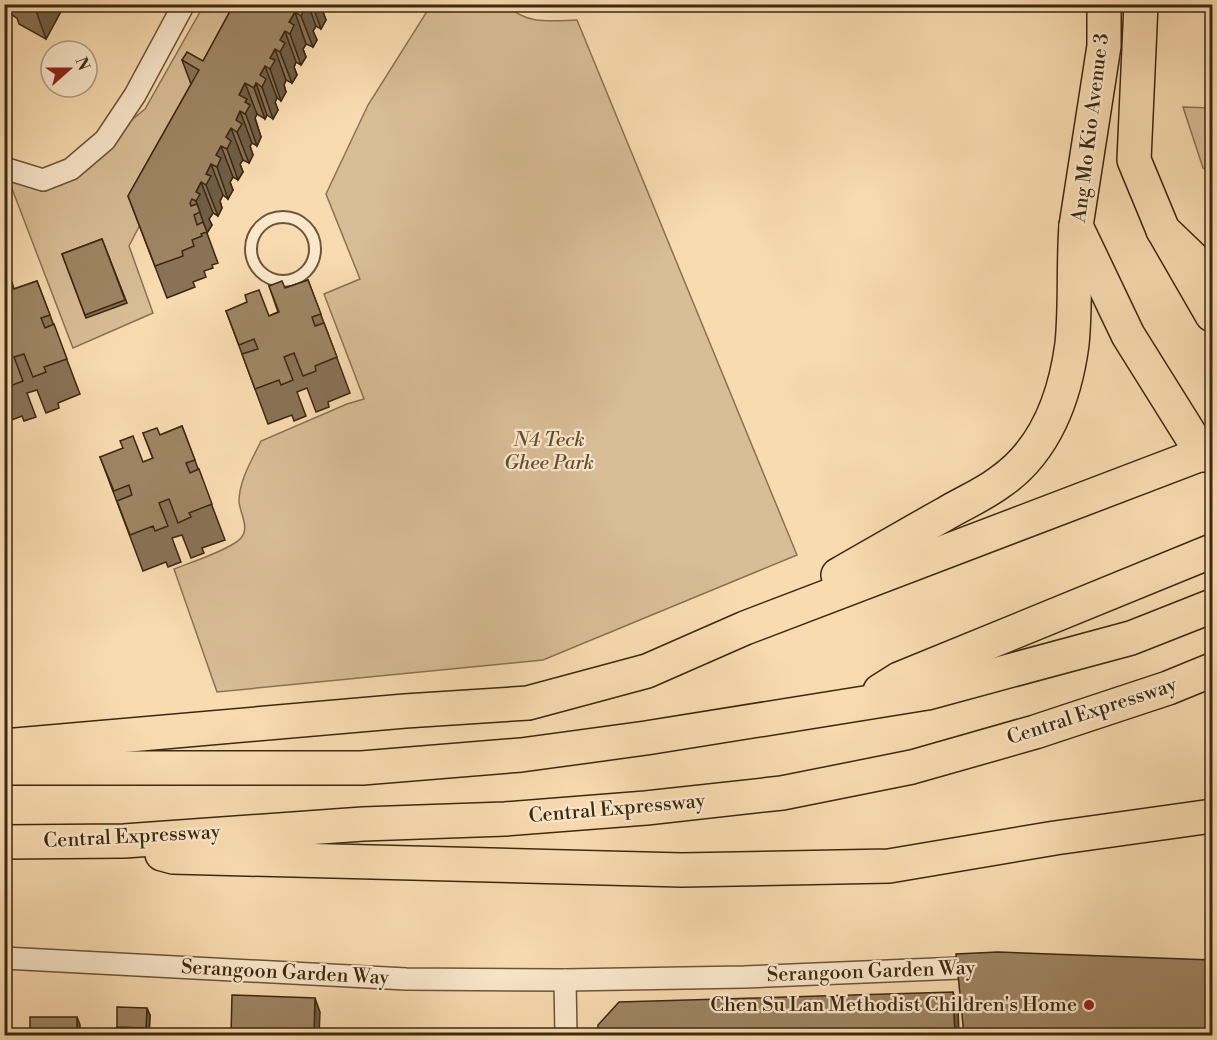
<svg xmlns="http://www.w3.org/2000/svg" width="1217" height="1040" font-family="'Libre Bodoni',serif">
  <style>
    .green { fill: #d9bd96; stroke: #8b7253; stroke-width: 1.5 }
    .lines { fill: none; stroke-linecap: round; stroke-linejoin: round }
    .lane-casing { stroke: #6c5538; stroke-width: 14 }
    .street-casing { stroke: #6c5538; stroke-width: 24 }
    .primary-casing { stroke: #3d2810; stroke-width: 36 }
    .highway-casing { stroke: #3d2810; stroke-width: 36 }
    .lane { stroke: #fbe8cc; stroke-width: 10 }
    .street { stroke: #fbe8cc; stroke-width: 21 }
    .primary { stroke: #f9dbb1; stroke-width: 33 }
    .highway { stroke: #f9dbb1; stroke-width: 33 }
    .wall { fill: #897256; stroke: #3d2810; stroke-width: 1.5 }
    .shaded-wall { fill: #6f5d46; stroke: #3d2810; stroke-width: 1.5 }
    .building { fill: #9f8564; stroke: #3d2810; stroke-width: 1.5 }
    .poi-dot { fill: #8f2418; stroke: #fbe8cc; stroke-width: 2 }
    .labels { text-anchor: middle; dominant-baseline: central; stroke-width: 4.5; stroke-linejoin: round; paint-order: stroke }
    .street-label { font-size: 20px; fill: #3d2810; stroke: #fbe8cc }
    .park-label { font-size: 20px; font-style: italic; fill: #644d32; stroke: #fbe8cc }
    .poi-label { font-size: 20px; fill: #3d2810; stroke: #fbe8cc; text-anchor: end }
  </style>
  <rect width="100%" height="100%" fill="#f9dbb1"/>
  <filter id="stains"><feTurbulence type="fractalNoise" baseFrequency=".00333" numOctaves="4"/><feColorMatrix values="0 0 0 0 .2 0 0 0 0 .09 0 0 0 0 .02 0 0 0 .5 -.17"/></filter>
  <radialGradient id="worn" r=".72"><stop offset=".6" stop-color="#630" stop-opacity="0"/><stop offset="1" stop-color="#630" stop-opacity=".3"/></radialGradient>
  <g class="green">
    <polygon points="204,5 254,5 129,246 153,313 73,348 6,173 43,182 76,165 145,109"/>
    <path d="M 431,5 L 506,5 C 528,25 549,21 577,20 L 797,555 L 543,660 L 217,692 L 174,569 C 189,563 232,549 241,538 C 250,528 240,513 239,502 C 239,480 252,460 261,441 L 347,404 L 364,399 L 324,294 L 360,279 L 326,194 L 368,105 Z"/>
    <polygon points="1183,107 1212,108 1212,172 1203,168"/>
  </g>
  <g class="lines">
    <g class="lane-casing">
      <circle id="lane" cx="283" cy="249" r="32"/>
    </g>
    <g class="street-casing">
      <g id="street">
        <polyline points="4,168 43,180 71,169 105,140 135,95 184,4"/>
        <polyline points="4,958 406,979 565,980 744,977 984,967"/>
        <polyline points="565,980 566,1036"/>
      </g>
    </g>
    <g class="primary-casing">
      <g id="primary">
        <polyline points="1104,4 1104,46 1076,226 1128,335 1203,455"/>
        <polyline points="1141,4 1134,160 1163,230 1212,315"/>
      </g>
    </g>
    <g class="highway-casing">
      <g id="highway">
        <polyline points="1163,230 1212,277"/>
        <path d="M 838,575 C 873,555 909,534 945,514 C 963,503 983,495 1000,482 C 1045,451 1065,397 1072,344 C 1076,305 1073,265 1076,226"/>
        <polyline points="880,691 899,679 1212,551"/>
        <polyline points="4,746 405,711 528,703 647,671 745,628 1212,450"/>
        <polyline points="4,768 362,768 521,755 646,738 927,693 1131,638 1212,606"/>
        <polyline points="4,842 124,841 363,824 505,819 646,808 782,793 912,767 1035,732 1168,688 1212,670"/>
        <polyline points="162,854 173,857 682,870 889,866 1055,838 1212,816"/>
      </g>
    </g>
    <use href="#lane" class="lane"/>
    <use href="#street" class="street"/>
    <use href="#primary" class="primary"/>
    <use href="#highway" class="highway"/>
  </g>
  <g class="wall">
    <polygon points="4,4 65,4 46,39 19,24 17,18 7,12"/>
    <polygon points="234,4 320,4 326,20 321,29 316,26 313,31 317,40 313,47 306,44 303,49 306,57 301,65 296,62 294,67 297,75 292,83 286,80 284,85 286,92 281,101 277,98 275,102 278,110 273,119 267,115 265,119 257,114 255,118 261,137 257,146 252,143 250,146 253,155 249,163 243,160 240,164 243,172 238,180 233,177 230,182 233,190 228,199 223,195 220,201 222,208 218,216 213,213 209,219 212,225 207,233 218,263 212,265 213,268 204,271 206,277 193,282 195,287 167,298 128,196 191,84 182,60 203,61"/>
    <polygon points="102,239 127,303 86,318 62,254"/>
    <polygon points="308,280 350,393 328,402 329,407 316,412 307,388 297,392 306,416 294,421 292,415 268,424 226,311 269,316 278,312 269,286 285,288"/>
    <polygon points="37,281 80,394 58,403 59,408 46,413 37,390 27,393 36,417 24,421 22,416 4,423 4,314 8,313 4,304 14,289"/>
    <polygon points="182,426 225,540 202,548 204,553 191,558 182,535 172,538 181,562 168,567 166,562 143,571 100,457 143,462 153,459 143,433 160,435"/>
    <polygon points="150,1015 149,1035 119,1034 117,1027"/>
  </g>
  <g class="shaded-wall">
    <polygon points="36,4 65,4 46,39 35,8"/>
    <polygon points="299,4 308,4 316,26 313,31 317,40 313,47 301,16"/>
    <polygon points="312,4 320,4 326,20 321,29"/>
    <polygon points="295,12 306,44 303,49 306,57 301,65 290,34 289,22"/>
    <polygon points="285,31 296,62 294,67 297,75 292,83 280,52 280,40"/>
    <polygon points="275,49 286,80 284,85 286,92 281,101 270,69 270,58"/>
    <polygon points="265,66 277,98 275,102 278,110 273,119 262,87 260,75"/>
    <polygon points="245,83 257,114 255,118 261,137 257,146 239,95"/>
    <polygon points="256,83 267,115 265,119 254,88"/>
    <polygon points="240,111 252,143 250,146 253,155 249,163 237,132 236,120"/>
    <polygon points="231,128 243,160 240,164 243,172 238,180 227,149 226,137"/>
    <polygon points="221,146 233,177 230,182 233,190 228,199 217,167 216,155"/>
    <polygon points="211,164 223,195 220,201 222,208 218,216 206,185 206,174"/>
    <polygon points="201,182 213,213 209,219 212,225 207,233 196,201 196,192"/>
    <polygon points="953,992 958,1007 959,1035 955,1035"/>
    <polygon points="315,998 320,1012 319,1035 314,1035"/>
    <polygon points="147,1008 150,1015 149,1035 146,1028"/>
    <polygon points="77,1017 80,1025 80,1035 77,1035"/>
  </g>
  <g class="building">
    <polygon points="234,4 299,4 305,8 301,16 295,12 289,22 294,25 290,34 285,31 280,40 285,43 280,52 275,49 270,58 275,60 270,69 265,66 260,75 266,79 262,87 256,83 254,88 245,83 239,95 247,99 245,102 250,105 245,114 240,111 236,120 242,124 237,132 231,128 226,137 231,141 227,149 221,146 216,155 221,158 217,167 211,164 206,174 211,176 206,185 201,182 196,192 200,194 196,201 192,199 190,203 191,206 197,204 200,212 194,215 197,225 203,222 207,232 201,234 202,236 192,240 194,246 182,251 183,256 155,266 128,196 199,70 182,60 187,52 203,61"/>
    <polygon points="102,239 125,300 85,315 62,254"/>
    <polygon points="308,280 321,314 312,317 315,326 324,323 337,357 315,366 316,371 303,376 294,353 284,357 293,380 281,385 279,380 255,389 242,354 258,349 254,339 239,345 226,311 247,302 245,295 259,290 269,316 279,312 269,286 282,281 285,288"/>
    <polygon points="37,281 50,315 41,318 45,328 54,324 67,359 44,367 46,372 33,377 24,354 14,357 23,381 10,386 9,381 4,382 4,314 8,313 4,303 4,285 12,282 14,289"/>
    <polygon points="182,426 195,460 186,463 190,473 199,469 212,504 189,513 191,517 178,523 169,499 159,503 168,526 155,531 153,526 130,535 117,501 132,495 129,485 114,491 100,457 123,448 120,441 133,436 143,462 153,458 143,433 157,428 160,435"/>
    <polygon points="998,952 1212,960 1212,1035 964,1035 956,954"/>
    <polygon points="953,992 955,1035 598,1035 598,1025 619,1002"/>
    <polygon points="232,995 315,998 314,1035 231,1035"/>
    <polygon points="117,1007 147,1008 146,1028 117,1027"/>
    <rect x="30" y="1017" width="47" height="18"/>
  </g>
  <circle class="poi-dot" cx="1089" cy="1005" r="6"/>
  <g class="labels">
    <g class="street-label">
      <text transform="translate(1091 128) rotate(-83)">Ang Mo Kio Avenue 3</text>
      <text transform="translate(1092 712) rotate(-18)">Central Expressway</text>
      <text transform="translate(617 809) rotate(-5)">Central Expressway</text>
      <text transform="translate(132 837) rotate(-3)">Central Expressway</text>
      <text transform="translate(871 972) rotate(-2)">Serangoon Garden Way</text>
      <text transform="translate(285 973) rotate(3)">Serangoon Garden Way</text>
    </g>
    <g class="park-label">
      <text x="549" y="440">N4 Teck<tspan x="549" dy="23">Ghee Park</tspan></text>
    </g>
    <g class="poi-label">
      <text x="1077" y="1005">Chen Su Lan Methodist Children's Home</text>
    </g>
  </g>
  <rect width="1217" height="1040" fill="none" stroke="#f9dbb1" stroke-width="24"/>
  <rect x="6" y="6" width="1205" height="1028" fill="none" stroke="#3d2810" stroke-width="3"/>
  <rect x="12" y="12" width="1193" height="1016" fill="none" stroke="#3d2810" stroke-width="1.5"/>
  <g transform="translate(69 69) rotate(69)"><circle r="28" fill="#fbe8cc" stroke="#af9b81" stroke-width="1.5"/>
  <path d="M0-4.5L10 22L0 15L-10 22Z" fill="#8f2418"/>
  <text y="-9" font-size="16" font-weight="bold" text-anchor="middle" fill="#3d2810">N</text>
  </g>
  <rect width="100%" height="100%" filter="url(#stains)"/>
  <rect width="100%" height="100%" fill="url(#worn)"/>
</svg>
